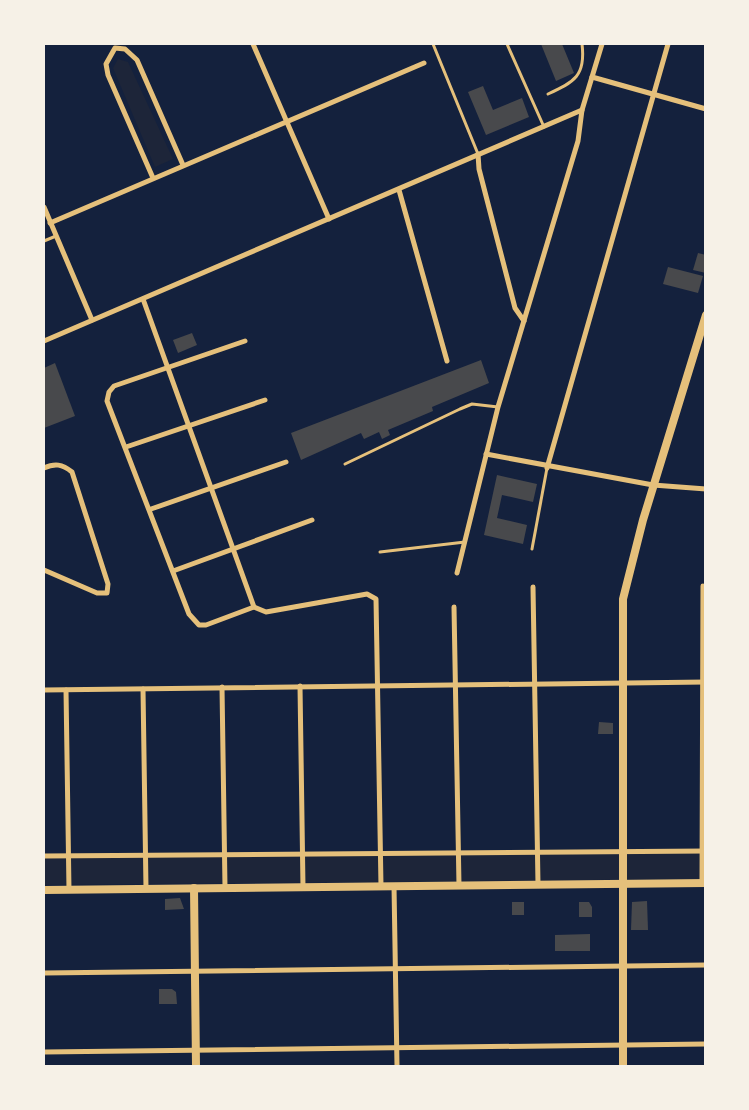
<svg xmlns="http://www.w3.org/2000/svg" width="749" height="1110" font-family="'PT Sans Narrow',sans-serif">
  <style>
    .green { fill: #1d2539 }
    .building { fill: #48494c }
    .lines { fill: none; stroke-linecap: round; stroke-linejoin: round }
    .service { stroke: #e5c07b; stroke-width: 3 }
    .minor { stroke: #e5c07b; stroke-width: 5 }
    .secondary { stroke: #e5c07b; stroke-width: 8 }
  </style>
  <rect width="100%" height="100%" fill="#14213d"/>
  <g class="green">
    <polygon points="118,59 128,62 173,159 155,167 113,68"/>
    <polygon points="705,853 706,879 44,885 44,858"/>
  </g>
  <g class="building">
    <polygon points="541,44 562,44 574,73 556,81"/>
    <polygon points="483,86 493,110 522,98 529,117 486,135 468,92"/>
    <polygon points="698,253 706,255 706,273 693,270"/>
    <polygon points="668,267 703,276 698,293 663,284"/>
    <polygon points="192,333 197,345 178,353 173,340"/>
    <polygon points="481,360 489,383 432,407 433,411 388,430 390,435 382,439 379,432 364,439 361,433 301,460 291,433"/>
    <polygon points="55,363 75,416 44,428 44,368"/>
    <polygon points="497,475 537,484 533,502 502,495 497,518 527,525 523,544 484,535"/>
    <polygon points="599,722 613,723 613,734 598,734"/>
    <polygon points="180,898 184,909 165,910 165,899"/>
    <polygon points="647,901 648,930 631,930 632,902"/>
    <rect x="512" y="902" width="12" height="13"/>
    <polygon points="579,902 589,902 592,907 592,917 579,917"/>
    <polygon points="590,934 590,951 555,951 555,935"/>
    <polygon points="159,989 172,989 176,992 177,1004 159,1004"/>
  </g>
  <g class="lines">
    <g class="service">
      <polyline points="433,44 478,154"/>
      <polyline points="507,44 544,127"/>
      <path d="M 548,94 C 574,82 586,76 582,44"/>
      <polyline points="44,241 56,236"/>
      <polyline points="345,464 460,409 472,404 498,407"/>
      <polyline points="532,549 547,468"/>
      <polyline points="380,552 465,542"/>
    </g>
    <g class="minor">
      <polyline points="253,44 329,219"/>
      <polyline points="592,77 706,109"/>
      <polyline points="478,154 479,169 515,308 524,321"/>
      <polyline points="153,178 108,75 106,64 115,48 125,49 137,60 183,165"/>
      <polyline points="399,190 447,361"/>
      <polyline points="44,207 92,320"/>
      <polyline points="50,223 424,63"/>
      <polyline points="143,299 254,607"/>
      <polyline points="44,341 582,110"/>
      <polyline points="245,341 114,386 109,392 107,401 189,614 199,625 206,625 254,607 266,612 367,594 376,599 381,886"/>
      <polyline points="126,447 265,400"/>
      <polyline points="486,454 653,485 706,489"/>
      <path d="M 44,468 C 55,463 62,464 72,472 L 108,584 L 107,593 L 97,593 L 44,570"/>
      <polyline points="547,468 668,44"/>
      <polyline points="151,509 286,462"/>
      <polyline points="173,571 312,520"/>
      <polyline points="457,573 498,407 578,141 582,110 602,44"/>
      <polyline points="533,587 538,884"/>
      <polyline points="454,607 459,885"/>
      <polyline points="300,686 303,887"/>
      <polyline points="222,687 225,887"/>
      <polyline points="143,689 146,888"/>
      <polyline points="44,690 706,682"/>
      <polyline points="66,690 69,890"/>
      <polyline points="44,856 706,851"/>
      <polyline points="702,883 703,586"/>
      <polyline points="394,886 397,1066"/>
      <polyline points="44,973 706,965"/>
      <polyline points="44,1052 706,1044"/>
    </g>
    <g class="secondary">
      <polyline points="194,888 196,1066"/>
      <polyline points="44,890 706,883"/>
      <polyline points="623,1066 623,599 643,520 706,315"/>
    </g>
  </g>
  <rect width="749" height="1110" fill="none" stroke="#f6f1e7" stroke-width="90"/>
</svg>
